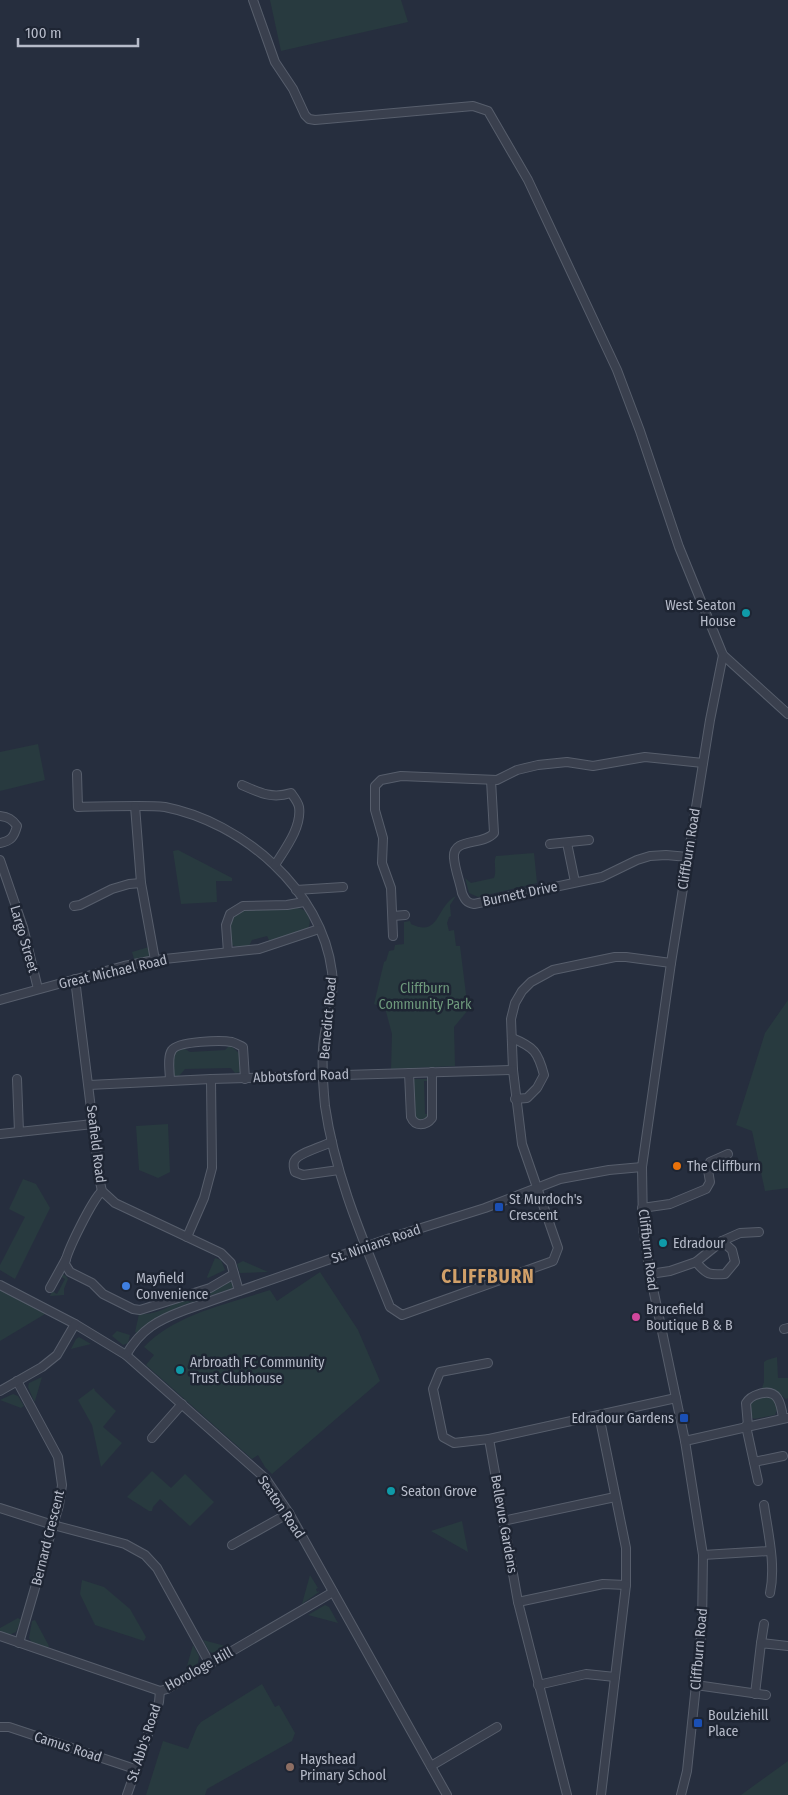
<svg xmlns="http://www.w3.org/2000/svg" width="788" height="1795" font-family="'Fira Sans Condensed',sans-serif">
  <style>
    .green { fill: #283a3f }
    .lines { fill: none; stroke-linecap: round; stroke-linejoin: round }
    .minor-casing { stroke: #575e6c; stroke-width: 10 }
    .minor { stroke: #3a404e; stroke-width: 8 }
    .culture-dot { fill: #0f9aa8; stroke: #1e2533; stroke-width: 2 }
    .food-dot { fill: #e8710a; stroke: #1e2533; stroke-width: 2 }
    .transit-dot { fill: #1a4fb4; stroke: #1e2533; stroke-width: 2 }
    .shop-dot { fill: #3f7fe0; stroke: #1e2533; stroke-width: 2 }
    .hotel-dot { fill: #d1479c; stroke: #1e2533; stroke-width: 2 }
    .education-dot { fill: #8d6e63; stroke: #1e2533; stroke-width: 2 }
    .labels { text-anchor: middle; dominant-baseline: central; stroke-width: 5; stroke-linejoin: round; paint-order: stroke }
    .poi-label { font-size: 14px; fill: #b6bbc9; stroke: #1e2533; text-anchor: start }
    .street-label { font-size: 14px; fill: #b6bbc9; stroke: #1e2533 }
    .park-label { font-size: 14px; fill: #6e997c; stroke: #1e2533 }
    .district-label { font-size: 19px; font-weight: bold; letter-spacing: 1px; fill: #d1a069; stroke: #1e2533 }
  </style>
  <rect width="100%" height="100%" fill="#262e3e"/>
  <g class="green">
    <polygon points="270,0 401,0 408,22 281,51"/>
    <polygon points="38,744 45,780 0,791 0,752"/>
    <polygon points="178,850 232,878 232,881 216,881 217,902 181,904 173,851"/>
    <path d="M 534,853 L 537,883 L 478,897 L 469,893 L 465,878 L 471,883 L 494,878 C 497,871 493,862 496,856 Z"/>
    <path d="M 456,896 L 450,905 L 451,916 L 449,917 L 447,923 L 449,931 L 454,930 L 456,946 L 460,946 L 468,1010 L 454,1027 L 455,1066 L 391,1069 L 392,1034 L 385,1008 L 374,1004 L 384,962 L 386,961 L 389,951 L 394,950 L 395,945 L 404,944 L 404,922 L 410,921 L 411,924 C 440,938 436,906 456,896 Z"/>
    <path d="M 298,908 C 309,910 313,922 307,930 L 270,942 L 267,936 L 252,940 L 249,946 C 222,952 225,930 234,913 L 238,911 Z"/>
    <path d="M 149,947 C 151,959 145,960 135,962 L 132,952 Z"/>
    <polygon points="788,1000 788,1188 765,1191 752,1131 736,1125 765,1033"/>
    <polygon points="230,1045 242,1056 241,1072 235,1073 231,1068 185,1069 179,1076 175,1076 173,1074 172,1055 180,1046 190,1052 225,1050"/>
    <path d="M 414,1079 L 431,1079 L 431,1081 L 424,1081 L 425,1114 L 432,1114 C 428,1119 423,1121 417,1120 L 414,1113 Z"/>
    <polygon points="168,1124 170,1172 158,1178 139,1170 136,1126"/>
    <polygon points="23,1179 36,1184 50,1208 15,1279 0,1270 0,1265 25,1217 9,1209"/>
    <polygon points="215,1258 221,1260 225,1270 208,1278 207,1277"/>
    <polygon points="243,1261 268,1272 240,1273 237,1264"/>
    <path d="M 320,1272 L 358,1330 L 380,1381 L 272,1474 L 265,1467 L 258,1455 L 252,1459 L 146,1365 L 154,1355 L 144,1347 C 175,1314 228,1304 270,1290 L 277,1301 Z"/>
    <polygon points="61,1273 66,1276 68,1279 64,1289 64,1295 50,1296 52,1291 57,1294 65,1279 60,1276"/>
    <path d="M 226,1281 L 232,1283 L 233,1288 C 199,1300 164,1308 137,1333 L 135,1332 L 139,1314 C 149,1315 167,1310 176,1302 Z"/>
    <polygon points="0,1285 50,1311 0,1341"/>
    <polygon points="117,1331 130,1335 128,1343 123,1345 112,1336"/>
    <polygon points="79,1337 91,1344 71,1349 76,1339"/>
    <polygon points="777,1357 778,1378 788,1378 788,1398 786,1399 774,1389 762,1388 764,1382 764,1362 767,1360"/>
    <polygon points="42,1377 35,1401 34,1401 28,1387 29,1383"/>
    <polygon points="94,1388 95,1391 116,1411 103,1427 122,1443 101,1467 92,1425 78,1400"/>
    <polygon points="13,1394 18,1396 24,1406 21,1408 0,1400"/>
    <polygon points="767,1396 774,1398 778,1408 775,1415 754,1419 751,1417 749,1403 754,1399"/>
    <polygon points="152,1471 171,1488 185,1474 214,1502 190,1526 160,1499 153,1507 152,1511 149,1511 127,1497"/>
    <polygon points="462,1521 468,1552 431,1531"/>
    <polygon points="310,1575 318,1588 316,1589 317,1592 319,1591 319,1592 302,1604"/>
    <polygon points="82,1580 104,1587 130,1609 146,1637 144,1641 95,1625 80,1594"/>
    <polygon points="325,1605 329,1607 338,1623 308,1615"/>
    <polygon points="18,1618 21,1620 16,1632 9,1635 0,1632 0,1628"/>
    <polygon points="35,1620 49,1646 48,1648 32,1643 29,1638 32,1621"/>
    <polygon points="203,1640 229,1647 214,1654 209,1651"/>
    <polygon points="193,1645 199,1656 198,1663 185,1673"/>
    <polygon points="262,1684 275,1707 279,1705 295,1733 292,1741 207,1789 205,1795 146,1795 163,1741 188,1749 197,1727 201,1722"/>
    <polygon points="788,1761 788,1795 741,1795"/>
  </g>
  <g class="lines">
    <g class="minor-casing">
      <g id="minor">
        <polyline points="253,0 275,62 293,89 305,115 309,119 315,120 473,106 488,111 528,180 617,370 640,431 679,547 723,655 788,714"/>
        <path d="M 77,774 L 78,807 C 98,806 118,806 138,806 C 147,806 156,806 165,807 C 242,822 322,890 332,972 C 335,994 327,1017 324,1039 C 321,1060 323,1085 325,1106 C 335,1176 364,1242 390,1307 L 402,1315 L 553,1261 L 558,1248 L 522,1144 L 513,1070 L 511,1019 L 515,1003 L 522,991 L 531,982 L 553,970 L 615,957 L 626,957 L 671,963"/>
        <path d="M 491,780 L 494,833 C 483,846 452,837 454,858 C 455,870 460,882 462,893 C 465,900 467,903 474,904 L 602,877 L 637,860 L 650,856 L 666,855 L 688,857"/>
        <path d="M 242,785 C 260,793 272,799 291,793 C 294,797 298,802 299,807 C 302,827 285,849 275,865"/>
        <polyline points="135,806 141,883 155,960"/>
        <path d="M 0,816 C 8,817 12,819 17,826 C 14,837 11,841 0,843"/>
        <polyline points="567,843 575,882"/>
        <polyline points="550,844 589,840"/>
        <polyline points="0,860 23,927 38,989"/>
        <polyline points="296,890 343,887"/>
        <polyline points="74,906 80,905 112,889 129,884 141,883"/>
        <polyline points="393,916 405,915"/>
        <polyline points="393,936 391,888 382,863 383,838 375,810 375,786 381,780 401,776 497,780 517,770 538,765 567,762 593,766 645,757 703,763"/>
        <polyline points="228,952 226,925 230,914 243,906 287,905 304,902"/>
        <polyline points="75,979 100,1182 102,1191 115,1203 221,1253 231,1263 239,1291"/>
        <polyline points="0,1000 124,966 155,960 259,949 319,929"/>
        <path d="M 512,1038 C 534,1047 538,1052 544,1075 L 537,1088 L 527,1098 L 515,1099"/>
        <path d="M 409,1073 L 411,1117 C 415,1127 426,1126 432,1118 L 432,1072"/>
        <polyline points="17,1079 19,1132"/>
        <path d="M 170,1081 C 170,1072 167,1057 172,1050 C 178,1041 222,1040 232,1042 C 236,1043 239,1045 243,1047 L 245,1079"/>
        <polyline points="89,1085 211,1079 513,1070"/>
        <polyline points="0,1134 93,1124"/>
        <path d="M 332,1142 C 323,1146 299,1153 295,1160 C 292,1164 294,1168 295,1172 L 303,1175 L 339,1170"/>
        <path d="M 102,1191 C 93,1199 66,1252 65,1264 L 70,1272 L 92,1283 L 103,1294 L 133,1309 L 140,1310 L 210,1288 L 234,1274"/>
        <polyline points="642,1208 670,1204 706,1189 710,1182 708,1170 710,1162 728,1154"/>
        <polyline points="187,1237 204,1198 212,1168 211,1079"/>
        <path d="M 696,1262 C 707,1275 709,1275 725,1274 L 735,1262 L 732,1250 L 722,1241"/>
        <polyline points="650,1274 670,1271 696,1262 722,1241 740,1233 759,1232"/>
        <polyline points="0,1285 75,1324 126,1355 266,1479 289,1513 447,1795"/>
        <polyline points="50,1288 66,1259"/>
        <polyline points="784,1329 788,1328"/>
        <path d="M 126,1355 C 141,1329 158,1320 185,1310 L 399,1235 L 485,1208 L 560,1179 L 609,1170 L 642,1167"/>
        <polyline points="488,1363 440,1372 433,1389 443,1437 454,1443 489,1439"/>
        <polyline points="17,1381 58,1457 62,1485 59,1505 19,1643"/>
        <polyline points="0,1391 42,1367 57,1355 75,1324"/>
        <polyline points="599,1415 626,1548 626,1585 601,1795"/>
        <polyline points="746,1426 758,1481"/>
        <path d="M 748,1426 L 746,1403 C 749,1398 752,1396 759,1394 C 778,1388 781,1403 783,1418"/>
        <polyline points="152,1438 182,1404"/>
        <polyline points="685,1441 787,1418"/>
        <polyline points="754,1462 783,1456"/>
        <path d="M 764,1505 C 768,1533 776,1565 770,1593"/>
        <polyline points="0,1508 53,1525 125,1544 145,1555 157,1568 210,1664"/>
        <polyline points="503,1521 615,1497"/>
        <polyline points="232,1545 289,1513"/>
        <polyline points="703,1555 770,1551"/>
        <polyline points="518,1602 603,1584 626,1585"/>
        <polyline points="0,1636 160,1691 167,1689 333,1592"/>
        <polyline points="761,1643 764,1624"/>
        <polyline points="538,1685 586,1674 615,1677"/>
        <polyline points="696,1685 766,1695"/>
        <polyline points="755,1694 761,1643 788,1646"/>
        <polyline points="0,1727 9,1727 135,1769"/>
        <polyline points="431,1766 497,1727"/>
        <polyline points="127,1795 159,1702 160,1691"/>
        <polyline points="567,1795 518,1602 489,1439 676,1398"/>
        <polyline points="681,1795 687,1771 702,1627 703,1555 685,1441 650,1274 643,1228 642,1167 671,963 710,720 723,655"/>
      </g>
    </g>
    <use href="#minor" class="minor"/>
  </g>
  <g class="culture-dot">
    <circle cx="746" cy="613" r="5"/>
    <circle cx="663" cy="1243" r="5"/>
    <circle cx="180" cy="1370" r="5"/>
    <circle cx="391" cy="1491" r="5"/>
  </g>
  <circle class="food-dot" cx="677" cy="1166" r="5"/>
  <g class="transit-dot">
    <rect x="494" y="1202" width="10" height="10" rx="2.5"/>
    <rect x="679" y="1413" width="10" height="10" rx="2.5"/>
    <rect x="693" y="1718" width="10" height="10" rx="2.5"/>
  </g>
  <circle class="shop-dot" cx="126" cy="1286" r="5"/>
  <circle class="hotel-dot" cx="636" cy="1317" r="5"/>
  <circle class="education-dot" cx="290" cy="1767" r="5"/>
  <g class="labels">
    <g class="poi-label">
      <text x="736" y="605" text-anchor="end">West Seaton<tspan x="736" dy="16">House</tspan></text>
      <text x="687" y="1166">The Cliffburn</text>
      <text x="509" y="1199">St Murdoch's<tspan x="509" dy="16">Crescent</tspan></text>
      <text x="673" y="1243">Edradour</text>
      <text x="136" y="1278">Mayfield<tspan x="136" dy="16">Convenience</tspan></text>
      <text x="646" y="1309">Brucefield<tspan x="646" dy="16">Boutique B &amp; B</tspan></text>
      <text x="190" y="1362">Arbroath FC Community<tspan x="190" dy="16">Trust Clubhouse</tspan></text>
      <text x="674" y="1418" text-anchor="end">Edradour Gardens</text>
      <text x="401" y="1491">Seaton Grove</text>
      <text x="708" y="1715">Boulziehill<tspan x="708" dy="16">Place</tspan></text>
      <text x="300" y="1759">Hayshead<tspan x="300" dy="16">Primary School</tspan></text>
    </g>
    <g class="street-label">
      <text transform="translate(689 849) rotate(-81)">Cliffburn Road</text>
      <text transform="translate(520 894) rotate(-12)">Burnett Drive</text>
      <text transform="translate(24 939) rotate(74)">Largo Street</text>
      <text transform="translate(113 972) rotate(-13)">Great Michael Road</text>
      <text transform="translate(328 1018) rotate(-85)">Benedict Road</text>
      <text transform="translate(301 1076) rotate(-2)">Abbotsford Road</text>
      <text transform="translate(96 1144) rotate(83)">Seafield Road</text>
      <text transform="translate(376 1244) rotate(-19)">St. Ninians Road</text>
      <text transform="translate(648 1250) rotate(83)">Cliffburn Road</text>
      <text transform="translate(281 1507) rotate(56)">Seaton Road</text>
      <text transform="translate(504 1524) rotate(80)">Bellevue Gardens</text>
      <text transform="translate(48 1538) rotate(-76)">Bernard Crescent</text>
      <text transform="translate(699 1649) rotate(-85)">Cliffburn Road</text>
      <text transform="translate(199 1669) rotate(-29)">Horologe Hill</text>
      <text transform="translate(144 1743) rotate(-72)">St. Abb's Road</text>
      <text transform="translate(68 1747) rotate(18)">Camus Road</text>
    </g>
    <g class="park-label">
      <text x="425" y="988">Cliffburn<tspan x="425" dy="16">Community Park</tspan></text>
    </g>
    <g class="district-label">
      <text x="488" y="1276">CLIFFBURN</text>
    </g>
  </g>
  <path d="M18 38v8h120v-8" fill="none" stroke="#b6bbc9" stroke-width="2.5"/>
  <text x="25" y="38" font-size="15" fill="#b6bbc9" stroke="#1e2533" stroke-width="4" paint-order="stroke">100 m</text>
</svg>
